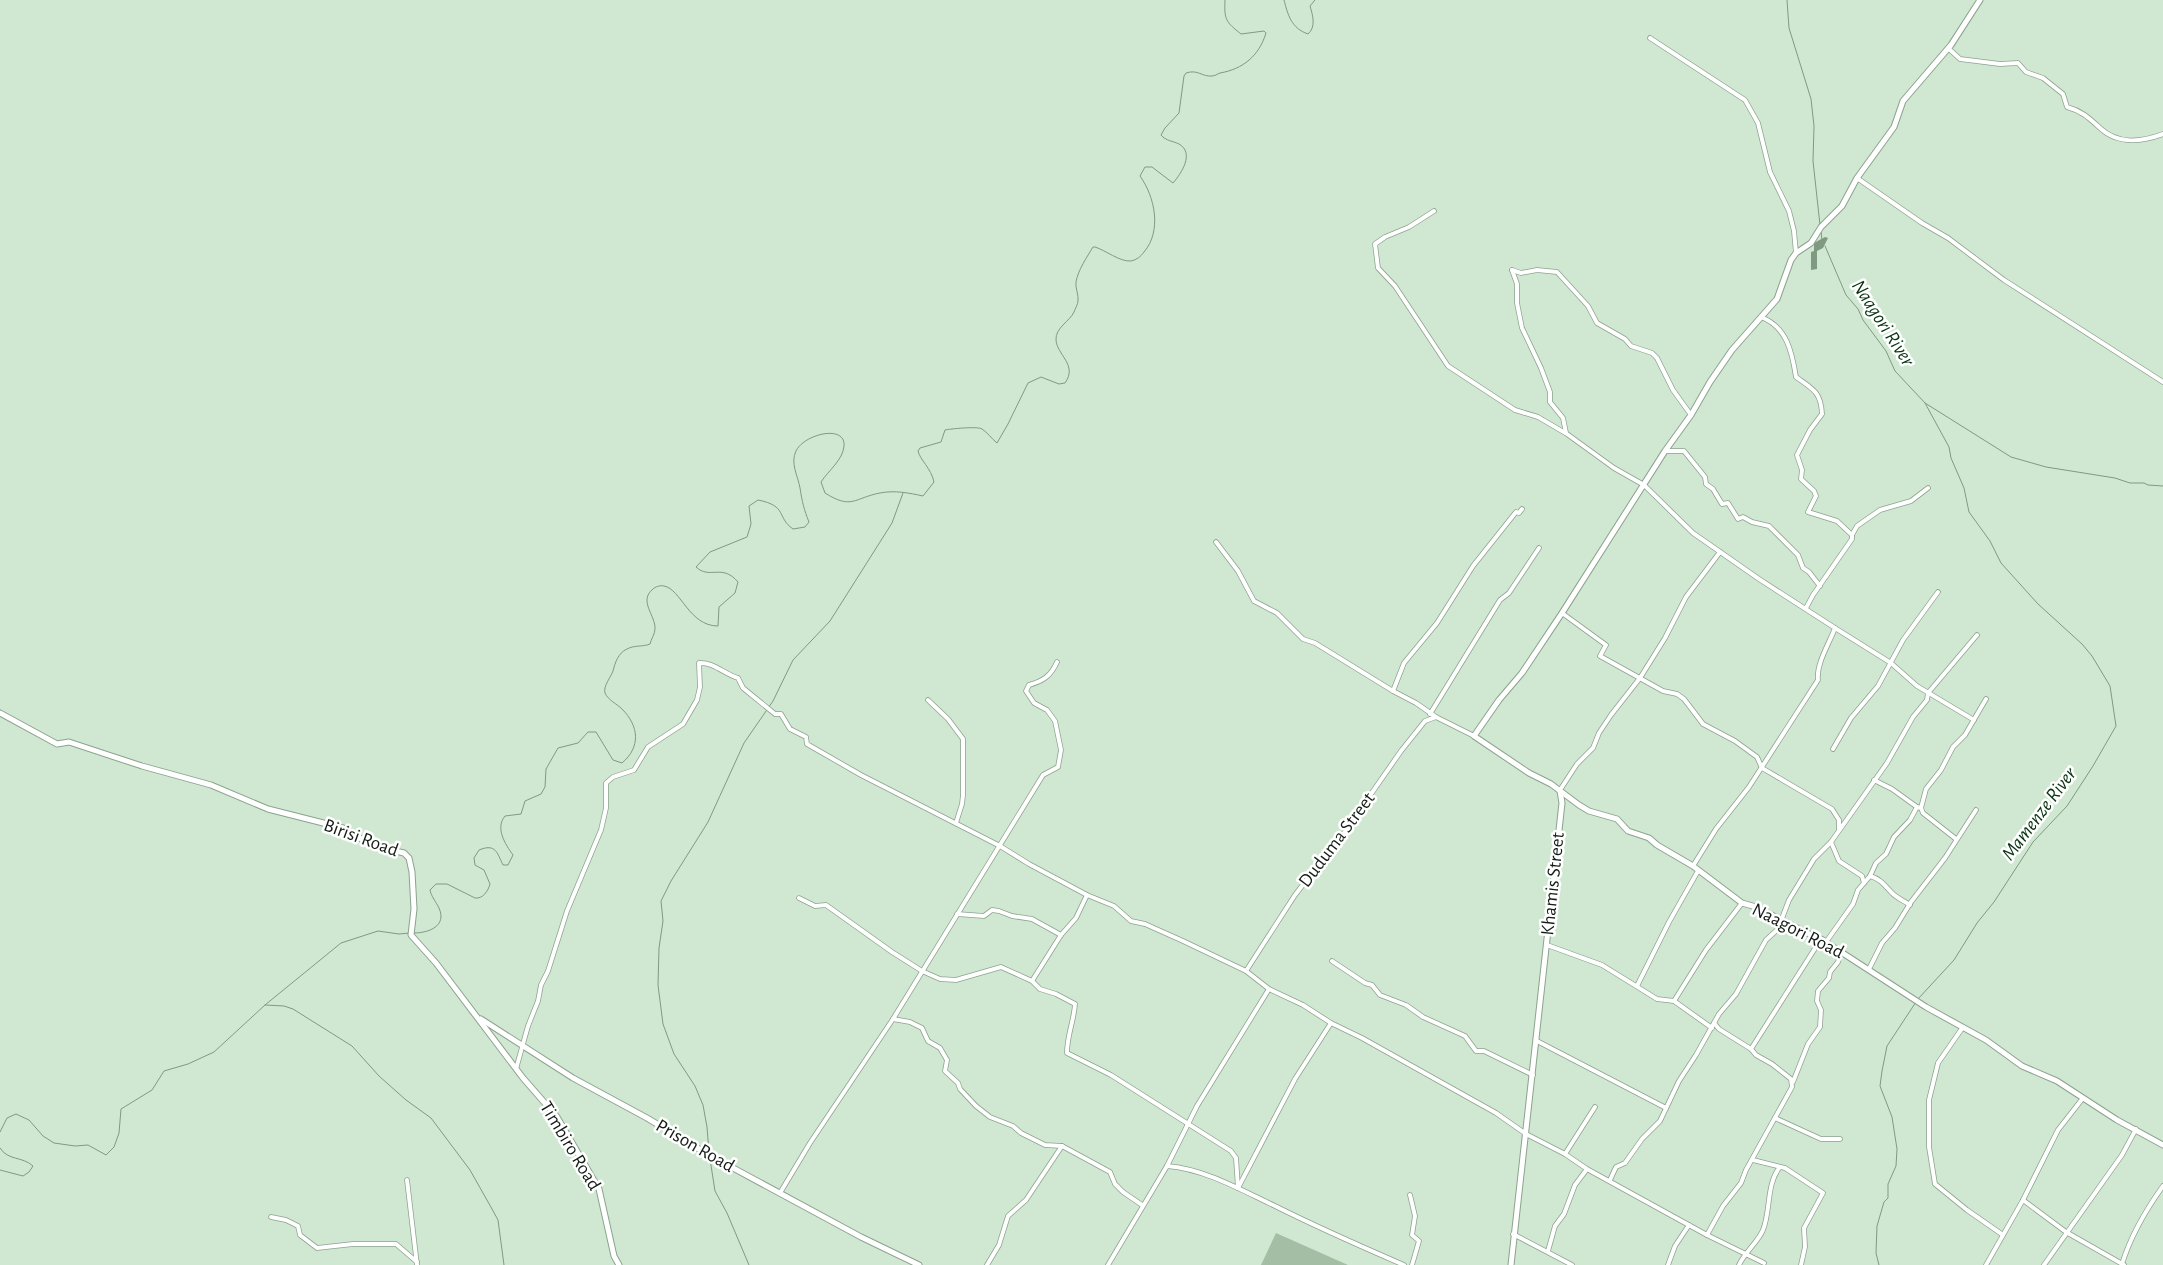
<svg xmlns="http://www.w3.org/2000/svg" width="2163" height="1265" font-family="'Alegreya Sans',sans-serif">
  <style>
    .green { fill: #a4bea6 }
    .water { fill: #809981 }
    .lines { fill: none; stroke-linecap: round; stroke-linejoin: round }
    .stream { stroke: #809981; stroke-width: 1 }
    .street-casing { stroke: #8ca38e; stroke-width: 5.5 }
    .secondary-casing { stroke: #8ca38e; stroke-width: 7 }
    .street { stroke: #fff; stroke-width: 4 }
    .secondary { stroke: #fff; stroke-width: 5 }
    .labels { text-anchor: middle; dominant-baseline: central; stroke-width: 5; stroke-linejoin: round; paint-order: stroke }
    .street-label { font-size: 19px; fill: #141d15; stroke: #fff }
    .water-label { font-size: 20px; font-style: italic; fill: #093412; stroke: #fff }
  </style>
  <rect width="100%" height="100%" fill="#d0e8d1"/>
  <polygon class="green" points="1276,1233 1348,1265 1261,1265"/>
  <polygon class="water" points="1825,237 1828,238 1823,248 1817,251 1817,269 1811,270 1811,252 1814,251 1814,243"/>
  <g class="lines">
    <g class="stream">
      <path d="M 1284,0 C 1288,15 1291,28 1308,34 C 1316,27 1313,16 1310,6 L 1315,0"/>
      <polyline points="1787,0 1789,28 1811,99 1814,126 1813,161 1820,225"/>
      <polyline points="1821,231 1822,240"/>
      <polyline points="1825,246 1846,295 1858,309 1863,320 1886,351 1895,371 1925,403 2011,457 2046,467 2115,478 2130,483 2144,483 2148,485 2163,486"/>
      <path d="M 414,933 C 429,933 447,926 439,908 C 436,902 431,896 430,890 L 436,884 L 447,884 L 475,898 C 483,899 488,891 490,884 L 484,870 L 475,865 L 474,858 L 479,850 C 496,843 497,853 503,865 L 508,865 L 513,855 C 505,844 495,828 505,816 L 521,814 L 525,801 L 541,794 L 545,787 L 546,769 L 558,748 L 578,743 L 588,732 L 596,732 L 613,760 L 622,763 C 641,747 639,726 622,709 C 617,704 608,700 605,693 C 603,686 611,677 613,671 C 615,663 618,653 627,649 C 634,645 643,647 650,644 C 651,639 655,634 655,629 C 656,616 638,601 653,589 C 655,587 660,585 664,586 C 681,589 689,626 718,626 L 719,607 L 735,593 L 738,582 C 722,563 710,580 696,567 L 710,552 L 747,537 L 751,524 L 749,506 L 758,500 C 788,506 776,517 793,529 L 805,527 L 809,522 C 804,510 802,501 800,488 C 798,476 790,463 796,451 C 804,434 846,424 844,446 C 843,460 828,471 821,482 L 825,493 C 852,510 854,498 880,493 C 895,490 909,493 923,496 L 934,482 C 931,468 920,460 918,451 L 920,448 L 941,442 L 945,430 C 949,429 978,426 982,429 C 987,432 992,439 997,443 L 1008,424 L 1028,383 L 1041,377 L 1059,384 L 1065,383 C 1078,365 1057,355 1056,340 C 1055,328 1070,321 1074,312 C 1075,309 1078,304 1078,301 C 1079,295 1075,288 1076,282 C 1078,270 1087,257 1093,247 L 1095,247 C 1105,250 1120,262 1131,261 C 1137,260 1141,256 1144,252 C 1162,231 1155,197 1140,176 L 1145,167 L 1152,167 L 1173,183 C 1181,174 1195,153 1179,144 C 1173,141 1166,141 1161,135 L 1165,128 L 1179,113 L 1184,76 L 1186,73 C 1198,69 1202,77 1212,76 C 1215,76 1217,74 1220,73 C 1243,69 1259,56 1266,33 L 1264,31 L 1241,34 C 1226,22 1224,20 1225,0"/>
      <polyline points="1918,999 1954,960 1977,923 1994,902 2033,842 2067,806 2093,766 2116,726 2110,686 2092,656 2082,644 2038,604 2001,563 1990,541 1969,512 1964,488 1951,458 1949,447 1925,403"/>
      <polyline points="265,1005 284,1006 293,1009 352,1046 379,1076 406,1100 431,1118 470,1170 492,1209 498,1220 504,1265"/>
      <polyline points="0,1132 7,1118 16,1114 29,1120 43,1136 54,1143 75,1146 88,1145 106,1155 114,1147 119,1133 121,1109 152,1090 164,1071 188,1064 214,1052 265,1005 341,943 378,931 399,934 410,933"/>
      <path d="M 0,1148 C 8,1161 22,1156 33,1166 L 29,1172 L 23,1176 L 0,1170"/>
      <polyline points="709,1152 707,1127 703,1105 695,1086 674,1054 663,1024 658,985 659,948 663,921 661,901 671,881 708,822 744,743 773,701 793,660 830,621 892,523 903,493"/>
      <polyline points="710,1159 715,1191 727,1213 749,1265"/>
      <polyline points="1879,1265 1876,1253 1877,1226 1884,1202 1888,1198 1888,1184 1896,1166 1897,1149 1892,1117 1880,1086 1882,1071 1887,1046 1916,1002"/>
    </g>
    <g class="street-casing">
      <g id="street">
        <polyline points="1650,38 1745,100 1758,123 1770,172 1789,211 1794,231 1796,253"/>
        <path d="M 1948,48 L 1960,59 L 2000,64 L 2018,63 L 2026,72 L 2043,78 L 2063,94 L 2067,107 C 2082,111 2089,118 2100,128 C 2118,145 2141,142 2163,134"/>
        <polyline points="1857,178 1922,223 1948,238 2004,280 2163,382"/>
        <path d="M 1434,211 L 1409,227 L 1385,237 L 1375,244 L 1378,268 L 1395,286 L 1448,366 L 1515,410 L 1538,417 L 1567,434 L 1614,468 L 1644,485 L 1693,533 L 1759,579 L 1835,628 C 1829,644 1816,664 1818,680 L 1749,787 L 1716,829 L 1693,866"/>
        <polyline points="1512,270 1521,273 1537,270 1557,272 1588,306 1597,323 1625,339 1631,346 1652,353 1657,358 1673,390 1691,415"/>
        <polyline points="1512,270 1517,284 1517,303 1522,328 1541,368 1550,392 1550,402 1563,418 1566,433"/>
        <path d="M 1761,317 C 1787,327 1792,352 1796,377 C 1813,389 1821,392 1822,414 L 1810,430 L 1797,455 L 1802,470 L 1801,479 L 1814,491 L 1816,496 L 1808,512 L 1837,521 L 1852,535"/>
        <polyline points="1665,451 1684,451 1705,477 1706,484 1713,489 1722,504 1728,503 1738,519 1743,517 1752,522 1769,526 1798,555 1803,568 1809,572 1820,586"/>
        <polyline points="1216,542 1238,571 1254,601 1277,613 1303,639 1315,643 1393,691 1416,703 1436,717 1474,736"/>
        <polyline points="1806,608 1813,595 1852,539 1852,535 1857,526 1880,510 1911,501 1928,488"/>
        <polyline points="1562,613 1606,645 1600,656 1663,691 1677,694 1684,699 1703,724 1735,741 1757,757 1762,768 1832,809 1839,820 1839,829"/>
        <polyline points="1835,628 1891,663 1917,686 1974,720"/>
        <polyline points="1393,691 1404,663 1437,623 1473,566 1516,512 1519,513 1522,509"/>
        <polyline points="928,700 948,719 963,739 963,795 962,804 956,823"/>
        <polyline points="1430,714 1500,600 1509,593 1539,548"/>
        <polyline points="1833,749 1851,718 1878,686 1903,640 1938,592"/>
        <polyline points="1874,780 1892,789 1917,807"/>
        <polyline points="1560,790 1577,764 1593,748 1599,733 1611,715 1640,678 1665,638 1686,597 1720,552"/>
        <polyline points="1921,808 1926,789 1941,770 1953,747 1965,735 1986,699"/>
        <polyline points="1831,842 1839,861 1862,876 1864,883"/>
        <polyline points="1870,876 1876,863 1886,854 1894,837 1910,820 1917,807 1921,808 1923,813 1956,839"/>
        <polyline points="799,898 815,906 826,905 892,952 922,971 940,979 956,980 1001,967 1032,981 1061,935 1076,918 1087,895"/>
        <polyline points="957,914 984,916 992,910 999,911 1012,916 1032,919 1061,935"/>
        <polyline points="1781,921 1789,900 1814,859 1831,842 1887,763 1913,717 1927,700 1928,693 1977,635"/>
        <path d="M 1826,942 L 1853,904 L 1858,890 L 1870,876 C 1881,879 1885,886 1892,893 C 1897,898 1904,901 1910,905"/>
        <polyline points="1547,945 1602,965 1657,999 1674,1001 1712,1028"/>
        <polyline points="1332,961 1365,983 1372,985 1380,995 1406,1005 1423,1017 1465,1036 1476,1051 1484,1051 1533,1075"/>
        <polyline points="1869,969 1882,943 1895,928 1911,902 1945,858 1976,810"/>
        <polyline points="1246,971 1295,895 1340,837 1356,820 1362,807 1401,751 1425,721 1436,717"/>
        <path d="M 1032,981 L 1040,989 L 1056,994 L 1075,1004 C 1074,1021 1067,1035 1067,1053 L 1111,1075 L 1231,1151 L 1236,1158 L 1238,1188"/>
        <polyline points="1637,986 1669,922 1698,871"/>
        <polyline points="1674,1001 1706,950 1742,903"/>
        <polyline points="893,1019 910,1022 922,1028 928,1041 940,1048 947,1060 945,1071 958,1083 960,1089 976,1106 990,1117 1013,1126 1021,1133 1045,1145 1062,1146 1110,1172 1115,1184 1123,1192 1142,1205"/>
        <polyline points="1714,1023 1719,1029 1751,1049"/>
        <polyline points="1963,1027 1938,1063 1929,1100 1929,1147 1935,1184 1967,1210 2003,1235"/>
        <polyline points="1537,1041 1666,1108"/>
        <path d="M 516,1069 L 528,1026 L 538,1001 L 541,985 L 548,971 L 567,911 L 601,830 L 606,808 L 606,783 L 613,777 L 634,770 L 648,747 L 683,724 L 697,700 L 700,687 L 699,663 C 714,662 724,674 738,678 L 743,688 L 775,714 L 781,714 L 790,729 L 806,737 L 807,744 L 861,775 L 1000,846 L 1029,864 L 1087,895 L 1114,906 L 1131,921 L 1145,924 L 1183,941 L 1246,971 L 1269,989 L 1303,1005 L 1331,1023 L 1362,1038 L 1496,1113 L 1526,1134 L 1565,1154 L 1587,1169 L 1707,1235 L 1764,1263"/>
        <polyline points="1793,1082 1808,1044 1820,1027 1821,1010 1817,1001 1818,991 1829,978 1830,972 1838,962 1841,951"/>
        <polyline points="1775,1118 1821,1139 1840,1139"/>
        <polyline points="1565,1154 1595,1107"/>
        <polyline points="1753,1160 1785,1168 1823,1193 1804,1228 1805,1247 1801,1265"/>
        <path d="M 1167,1166 C 1205,1169 1241,1190 1275,1206 C 1317,1227 1360,1246 1404,1265"/>
        <polyline points="407,1180 417,1265"/>
        <polyline points="1610,1180 1616,1167 1625,1163 1642,1139 1660,1121 1679,1081 1696,1055 1719,1014 1736,994 1766,940 1778,929 1779,919"/>
        <polyline points="1238,1188 1295,1079 1331,1023"/>
        <path d="M 780,1193 L 810,1143 L 893,1019 L 1043,775 L 1058,767 L 1061,750 L 1055,721 L 1047,710 L 1034,703 L 1026,691 L 1029,685 C 1043,681 1051,676 1057,662"/>
        <polyline points="1410,1195 1415,1216 1412,1235 1419,1241 1412,1265"/>
        <polyline points="2023,1200 2066,1232 2124,1265"/>
        <polyline points="271,1217 286,1220 298,1226 300,1235 317,1248 353,1244 396,1244 417,1262"/>
        <polyline points="1513,1234 1572,1265"/>
        <polyline points="1707,1235 1723,1206 1741,1183 1746,1170 1792,1087 1791,1079 1772,1064 1756,1055 1751,1049 1821,939"/>
        <polyline points="1548,1251 1555,1226 1564,1214 1575,1185 1587,1169"/>
        <path d="M 2122,1264 C 2131,1235 2145,1211 2163,1186"/>
        <polyline points="987,1265 999,1245 1008,1216 1026,1200 1062,1146"/>
        <polyline points="1108,1265 1167,1166 1197,1106 1269,989"/>
        <polyline points="1668,1265 1675,1246 1689,1225"/>
        <path d="M 1739,1265 C 1745,1252 1758,1242 1763,1230 C 1771,1210 1766,1184 1780,1167"/>
        <polyline points="1986,1265 2023,1200 2058,1130 2083,1098"/>
        <polyline points="2044,1265 2122,1155 2136,1129"/>
      </g>
    </g>
    <g class="secondary-casing">
      <g id="secondary">
        <polyline points="1980,0 1951,45 1903,101 1894,127 1857,178 1842,206 1821,227 1811,243 1796,253 1791,260 1777,299 1732,350 1710,382 1691,415 1665,451 1562,613 1522,673 1499,700 1474,736 1529,773 1551,784 1579,805 1589,811 1617,819 1628,831 1649,838 1657,845 1693,866 1742,903 1756,907 1805,932 1821,939 1926,1007 1986,1040 2022,1066 2057,1081 2117,1120 2163,1145"/>
        <polyline points="0,713 57,744 69,742 142,766 211,785 268,809 343,828 373,846 404,853 409,858 412,872 414,909 411,935 436,963 523,1078 557,1117 599,1189 614,1256 619,1265"/>
        <polyline points="481,1019 573,1078 647,1118 709,1155 861,1237 919,1265"/>
        <polyline points="1511,1265 1562,803 1560,791"/>
      </g>
    </g>
    <use href="#street" class="street"/>
    <use href="#secondary" class="secondary"/>
  </g>
  <g class="labels">
    <g class="street-label">
      <text transform="translate(361 838) rotate(20)">Birisi Road</text>
      <text transform="translate(1337 840) rotate(-53)">Duduma Street</text>
      <text transform="translate(1553 884) rotate(-84)">Khamis Street</text>
      <text transform="translate(1798 931) rotate(27)">Naagori Road</text>
      <text transform="translate(570 1146) rotate(59)">Timbiro Road</text>
      <text transform="translate(695 1146) rotate(30)">Prison Road</text>
    </g>
    <g class="water-label">
      <text transform="translate(1883 323) rotate(57)">Naagori River</text>
      <text transform="translate(2039 814) rotate(-53)">Mamenze River</text>
    </g>
  </g>
</svg>
